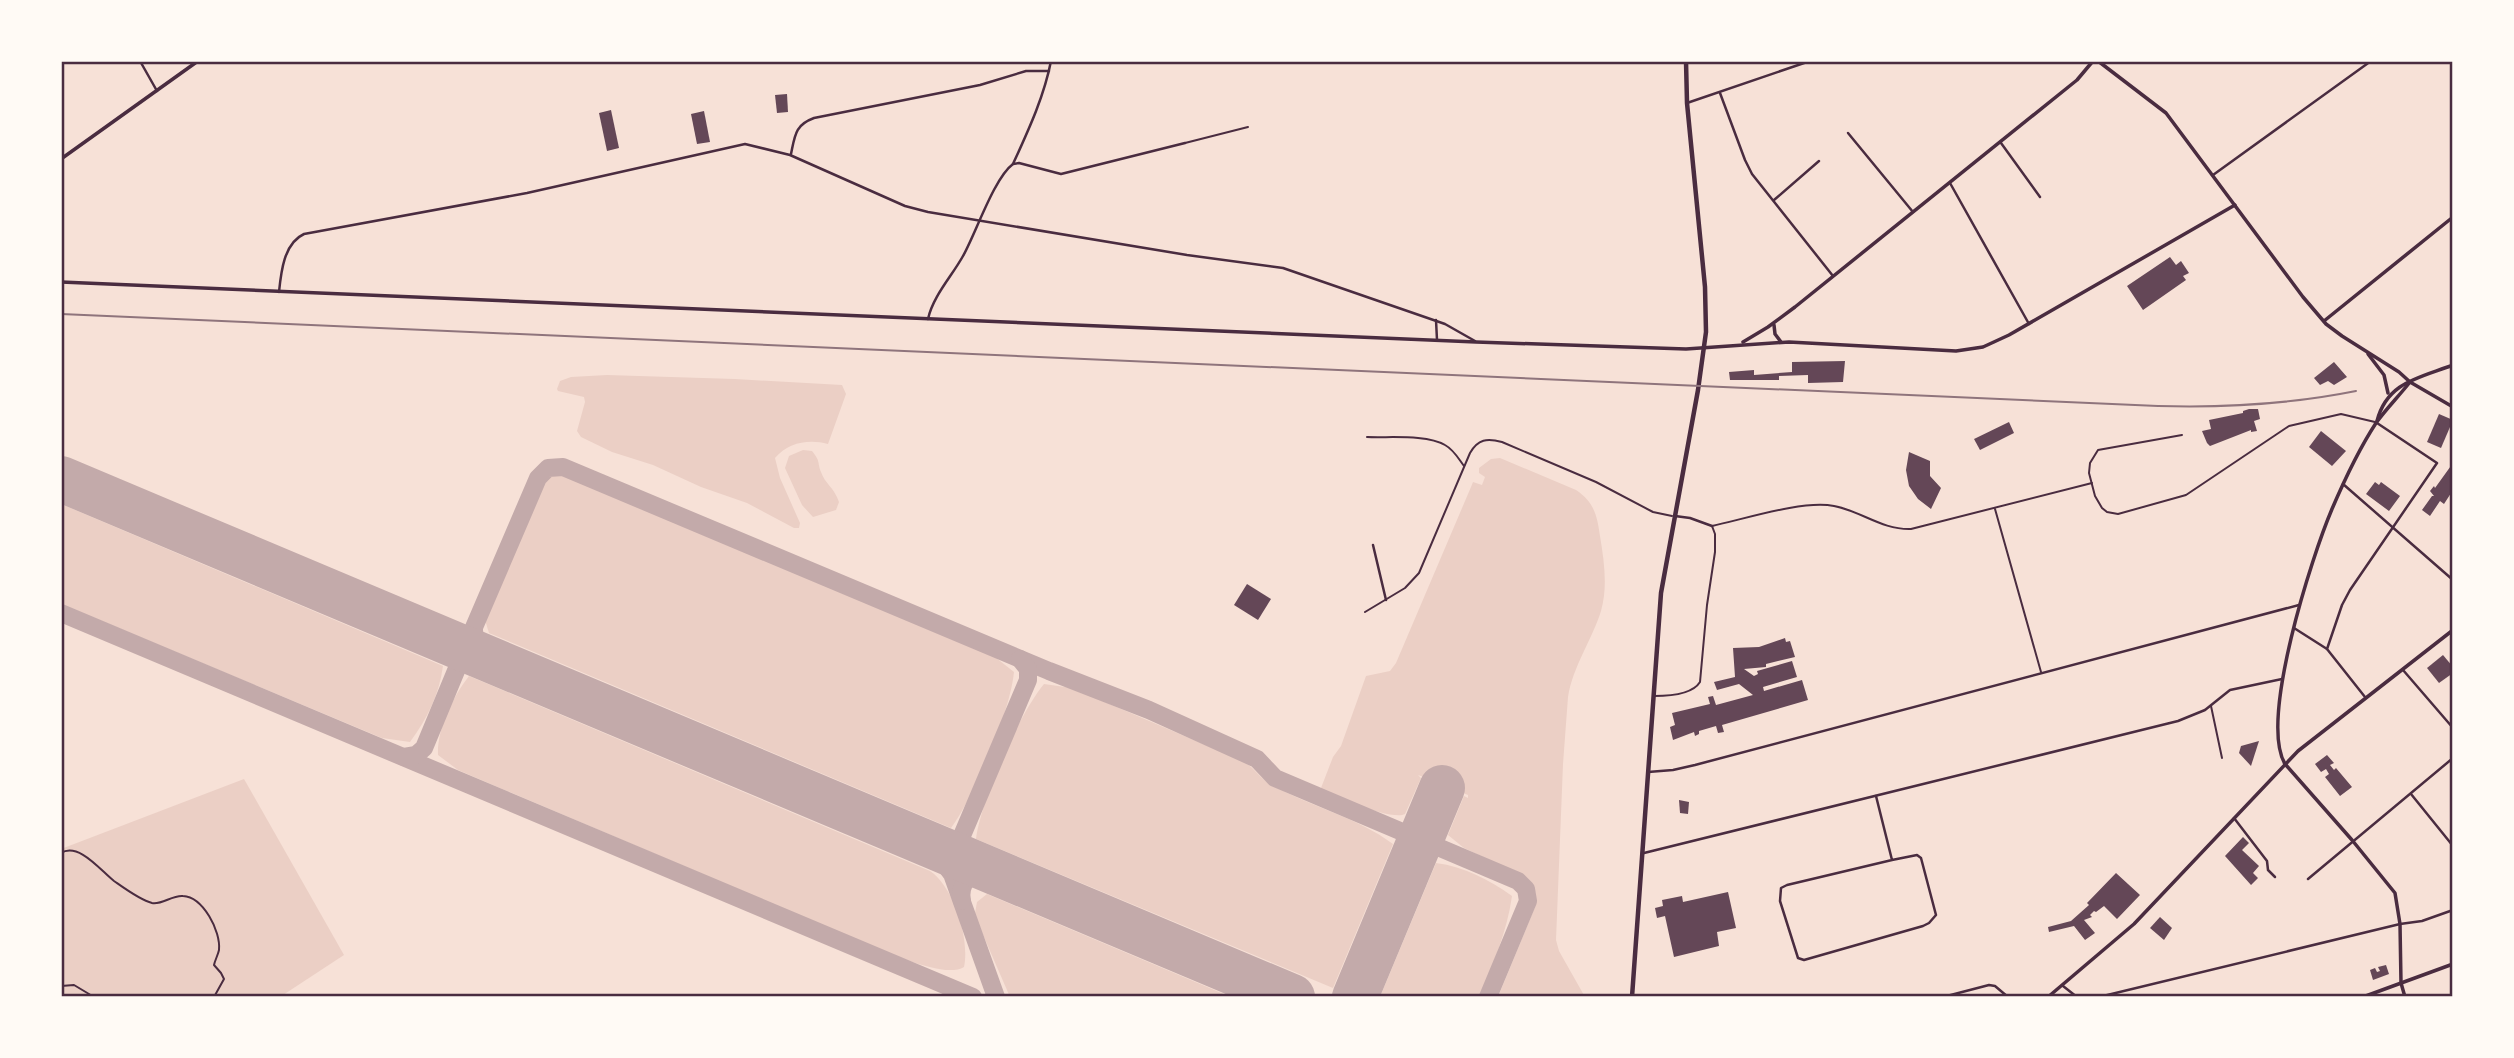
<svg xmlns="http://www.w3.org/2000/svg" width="2514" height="1058" font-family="Jost,sans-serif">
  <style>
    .green { fill: #ebcfc5 }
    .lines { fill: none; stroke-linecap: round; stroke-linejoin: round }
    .taxiway { stroke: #c3aaaa; stroke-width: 18 }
    .runway { stroke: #c3aaaa; stroke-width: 46 }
    .building { fill: #644757 }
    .path { stroke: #4a2c40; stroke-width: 2 }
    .service { stroke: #4a2c40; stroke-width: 2 }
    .minor { stroke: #4a2c40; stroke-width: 2.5 }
    .tertiary { stroke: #4a2c40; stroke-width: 3.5 }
    .secondary { stroke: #4a2c40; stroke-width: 3.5 }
    .primary { stroke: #4a2c40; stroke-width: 4.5 }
    .rail { stroke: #8f747c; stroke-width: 2 }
    .neatline { fill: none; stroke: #4a2c40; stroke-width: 2.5 }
  </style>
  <rect width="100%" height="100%" fill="#f7e1d7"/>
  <g class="green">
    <path d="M 607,375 L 735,379 L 842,385 L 846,394 L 828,444 C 809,439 789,442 775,458 L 780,478 L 800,523 L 799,528 L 794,528 L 747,503 L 701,487 L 653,465 L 612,452 L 581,437 L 577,431 L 585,402 L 584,397 L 558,391 L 557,389 L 560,381 L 571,377 Z"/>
    <path d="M 803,450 L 812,451 C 821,462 817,462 821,472 C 825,484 834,487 839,502 L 836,510 L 813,517 L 802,505 L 785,468 L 789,456 Z"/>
    <path d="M 1500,458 L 1576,490 C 1594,502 1597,515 1600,536 C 1604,561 1608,586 1601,611 C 1592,640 1573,666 1568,697 L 1563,764 L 1556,940 L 1559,951 L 1585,997 L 1498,997 L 1535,907 C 1538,896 1535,886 1527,878 L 1464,848 L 1448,835 L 1464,796 L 1468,798 L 1468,795 L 1458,791 L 1456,795 L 1427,783 L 1429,779 L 1418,775 L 1421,778 L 1405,814 C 1393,821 1332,797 1321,788 L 1333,757 L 1341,746 L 1366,676 L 1390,671 L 1396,663 L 1471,487 L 1473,482 L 1482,485 L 1485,477 L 1479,473 L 1479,468 L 1491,459 Z"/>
    <path d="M 558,473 L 961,640 L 995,657 L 1014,672 C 1010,712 975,795 951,828 L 489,633 L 485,620 L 543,481 L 549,474 Z"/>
    <path d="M 61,504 L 443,666 C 439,695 427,719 410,742 L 382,738 L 61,604 Z"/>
    <path d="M 469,676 L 930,871 C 954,887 970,939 964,967 C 944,979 891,953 869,945 L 458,770 L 438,755 C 437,728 453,697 469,676 Z"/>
    <path d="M 1044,684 L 1072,688 L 1243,761 C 1256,769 1260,779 1272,785 C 1311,807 1357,817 1393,844 L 1333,988 L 976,839 C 981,800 1019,714 1044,684 Z"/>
    <polygon points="244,779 344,955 280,997 61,997 61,849"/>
    <path d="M 1436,863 C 1465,867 1488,879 1512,896 C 1507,932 1493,964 1479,997 L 1380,997 Z"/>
    <polygon points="987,894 994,897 1231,997 1010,997 977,921 975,913 977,902"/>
  </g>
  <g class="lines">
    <g class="taxiway">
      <polyline points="61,613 973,997"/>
      <polyline points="474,630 475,644 483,657"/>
      <polyline points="446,641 462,640 472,632 538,478 548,468 563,467 1049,671 1149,710 1257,759 1275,778 1518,881 1526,889 1528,901 1488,997"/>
      <polyline points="404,757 416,755 424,748 458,666 457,652 446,641"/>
      <polyline points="961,838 963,853 972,862"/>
      <polyline points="919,840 937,854 952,874 996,997"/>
      <polyline points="934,847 951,847 961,838 1028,680 1028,669 1020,659"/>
      <path d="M 962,901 C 958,879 975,871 994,872"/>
    </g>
    <g class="runway">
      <polyline points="61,479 1292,997"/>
      <polyline points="1355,997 1442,788"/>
    </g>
  </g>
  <g class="building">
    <polygon points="787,94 788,112 777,113 775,95"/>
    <polygon points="611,110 619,148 607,151 599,113"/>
    <polygon points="704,111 710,142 697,144 691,114"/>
    <polygon points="2170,257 2176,265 2181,261 2189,273 2183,276 2186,280 2143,310 2127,286"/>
    <polygon points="1845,361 1843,382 1808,383 1808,375 1779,376 1779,380 1730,380 1729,372 1754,370 1754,375 1792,372 1792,362"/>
    <polygon points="2334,362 2347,377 2334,385 2328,381 2320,385 2314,378"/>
    <polygon points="2249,409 2258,409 2260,419 2254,421 2257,431 2251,432 2251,430 2210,446 2207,443 2202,431 2211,429 2209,420 2243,413 2243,411"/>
    <polygon points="2439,414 2453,420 2441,448 2427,442"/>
    <polygon points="2009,422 2014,433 1980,450 1974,439"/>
    <polygon points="2321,431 2346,451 2332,466 2309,447"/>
    <polygon points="1909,452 1930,461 1930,476 1941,488 1931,509 1918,499 1909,486 1906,470"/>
    <polygon points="2453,463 2453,490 2444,504 2440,501 2430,516 2422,510 2432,496 2434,496 2430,491 2434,486 2435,488"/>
    <polygon points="2375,482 2379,485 2381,482 2400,496 2389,511 2366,494"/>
    <polygon points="1247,584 1271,599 1258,620 1234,605"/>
    <polygon points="1785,638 1786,642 1790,641 1795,657 1766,664 1766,667 1744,669 1754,676 1758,674 1757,671 1792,661 1797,677 1763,687 1764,691 1802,680 1808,700 1722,725 1724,732 1718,733 1716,726 1699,731 1699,734 1695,736 1694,732 1673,740 1670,727 1675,725 1672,713 1710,704 1708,697 1713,696 1716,705 1753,695 1739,684 1717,690 1714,682 1735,677 1733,648 1759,647"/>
    <polygon points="2443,655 2453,667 2453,673 2439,683 2427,668"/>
    <polygon points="2259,741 2251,766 2239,753 2241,746"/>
    <polygon points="2327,755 2334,763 2330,765 2334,770 2336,768 2352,787 2340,796 2325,777 2329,774 2326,769 2321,772 2315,764"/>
    <polygon points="1679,800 1689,802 1688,814 1680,813"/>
    <polygon points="2243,837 2249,843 2242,850 2259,866 2253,873 2258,878 2251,885 2225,856"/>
    <polygon points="2116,873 2140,895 2117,919 2104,906 2096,912 2094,911 2090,915 2092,917 2084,920 2095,933 2085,940 2074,926 2049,932 2048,927 2071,921 2089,905 2087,903"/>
    <polygon points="1728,892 1736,928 1717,932 1719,946 1674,957 1665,916 1657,918 1655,908 1663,906 1662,900 1682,896 1683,902"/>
    <polygon points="2160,917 2172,928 2164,940 2150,928"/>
    <polygon points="2386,965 2389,974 2373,980 2370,970 2375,968 2377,972 2380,971 2378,967"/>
  </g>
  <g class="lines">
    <g class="path">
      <path d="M 61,853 C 79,842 101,871 114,881 C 124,888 140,900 152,903 C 162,905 172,895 183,896 C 203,897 221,931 219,950 C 218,955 215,960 214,965 L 221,973 L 224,979 L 214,997"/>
      <polyline points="61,986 74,985 94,997"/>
    </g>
    <g class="service">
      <polyline points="1185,143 1248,127"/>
      <polyline points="2182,435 2098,450 2090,463 2089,473 2095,496 2102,508 2107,512 2118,514 2186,495 2289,426 2341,414 2375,422"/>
      <path d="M 1367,437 C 1389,438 1427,434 1445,445 C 1454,450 1458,458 1464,466"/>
      <polyline points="1995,509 2041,672"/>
      <path d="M 1365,612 L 1405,588 L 1419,573 L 1470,453 C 1478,439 1487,438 1502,442 L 1596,482 L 1653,512 L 1672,516"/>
      <path d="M 1654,696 C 1668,696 1692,695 1700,682 L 1707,605 L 1715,552 L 1715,534 L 1712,526 C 1745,519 1802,500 1834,506 C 1861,511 1882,530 1911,529 L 2092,483"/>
      <polyline points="2211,706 2222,758"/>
    </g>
    <g class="minor">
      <polyline points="140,61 157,91"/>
      <polyline points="1720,93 1745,160 1752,174 1833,276"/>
      <polyline points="1687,103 1810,61"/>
      <polyline points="1848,133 1913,212"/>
      <polyline points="2001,143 2040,197"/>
      <path d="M 791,154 C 795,135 795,125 814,118 L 980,85 L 1026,71 L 1049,71"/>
      <polyline points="1013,164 1019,163 1061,174 1185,143"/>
      <polyline points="2213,175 2371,61"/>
      <polyline points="1950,183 2029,324"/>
      <polyline points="1774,200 1819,161"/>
      <path d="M 279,292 C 281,272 284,243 304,234 L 527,193 L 745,144 L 790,155 L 905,206 L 928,212 L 1187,255 L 1283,268 L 1445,324 L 1475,341"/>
      <path d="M 928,319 C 933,296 952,276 963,256 C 976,233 994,178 1013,164 C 1028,131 1044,97 1051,61"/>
      <polyline points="1436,320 1437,340"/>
      <polyline points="2343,484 2453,580"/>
      <polyline points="1675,516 1690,518 1712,526"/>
      <polyline points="1373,545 1386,600"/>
      <polyline points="2294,628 2327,649"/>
      <polyline points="2403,670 2453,728"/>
      <polyline points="2365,697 2327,649 2342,605 2350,590 2437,463 2377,423"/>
      <polyline points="1648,772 1673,770 1695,765 2299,605"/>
      <polyline points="2411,794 2453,846"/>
      <polyline points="1876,796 1892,860 1787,885 1781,888 1780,901 1798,958 1804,960 1923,926 1929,923 1936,915 1921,858 1917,855 1892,860"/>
      <polyline points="2234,818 2267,861 2268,870 2275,877"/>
      <polyline points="1644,853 2178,721 2205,710 2230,690 2282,679"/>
      <polyline points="2308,879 2453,758"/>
      <polyline points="2063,986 2077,997"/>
      <polyline points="1943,997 1989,985 1995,986 2008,997"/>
      <polyline points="2099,997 2400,924 2422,921 2453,910"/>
    </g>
    <g class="tertiary">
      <polyline points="2324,321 2453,217"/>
      <polyline points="2285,764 2352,840 2395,893 2400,924 2401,983 2405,997"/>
      <polyline points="2363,997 2453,964"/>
    </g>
    <g class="secondary">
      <polyline points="2098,61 2166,113 2303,297 2326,324 2342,336 2399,372 2410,382 2453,407"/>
      <polyline points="61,159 198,61"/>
      <polyline points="61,282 1476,342 1686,349 1789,342 1956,351 1983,347 2009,335 2235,205"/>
      <polyline points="1774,325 1775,334 1781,342"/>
      <polyline points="1743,342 1768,327 1795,307 2077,80 2093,61"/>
      <polyline points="2368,354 2384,375 2388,393"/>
      <path d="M 2377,421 C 2387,382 2419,378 2453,365"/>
      <path d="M 2285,764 C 2259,720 2312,556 2332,509 C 2344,481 2359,449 2376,423 C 2386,409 2399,396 2410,382"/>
      <polyline points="2048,997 2134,924 2298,751 2453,630"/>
    </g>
    <polyline class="primary" points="1632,997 1661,593 1698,390 1706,332 1705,287 1687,103 1686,61"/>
    <path class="rail" d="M 61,314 L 2158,406 C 2225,408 2291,404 2356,391"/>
  </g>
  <rect width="2514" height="1058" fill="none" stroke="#fffaf5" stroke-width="126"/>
  <rect x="63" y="63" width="2388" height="932" class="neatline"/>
</svg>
